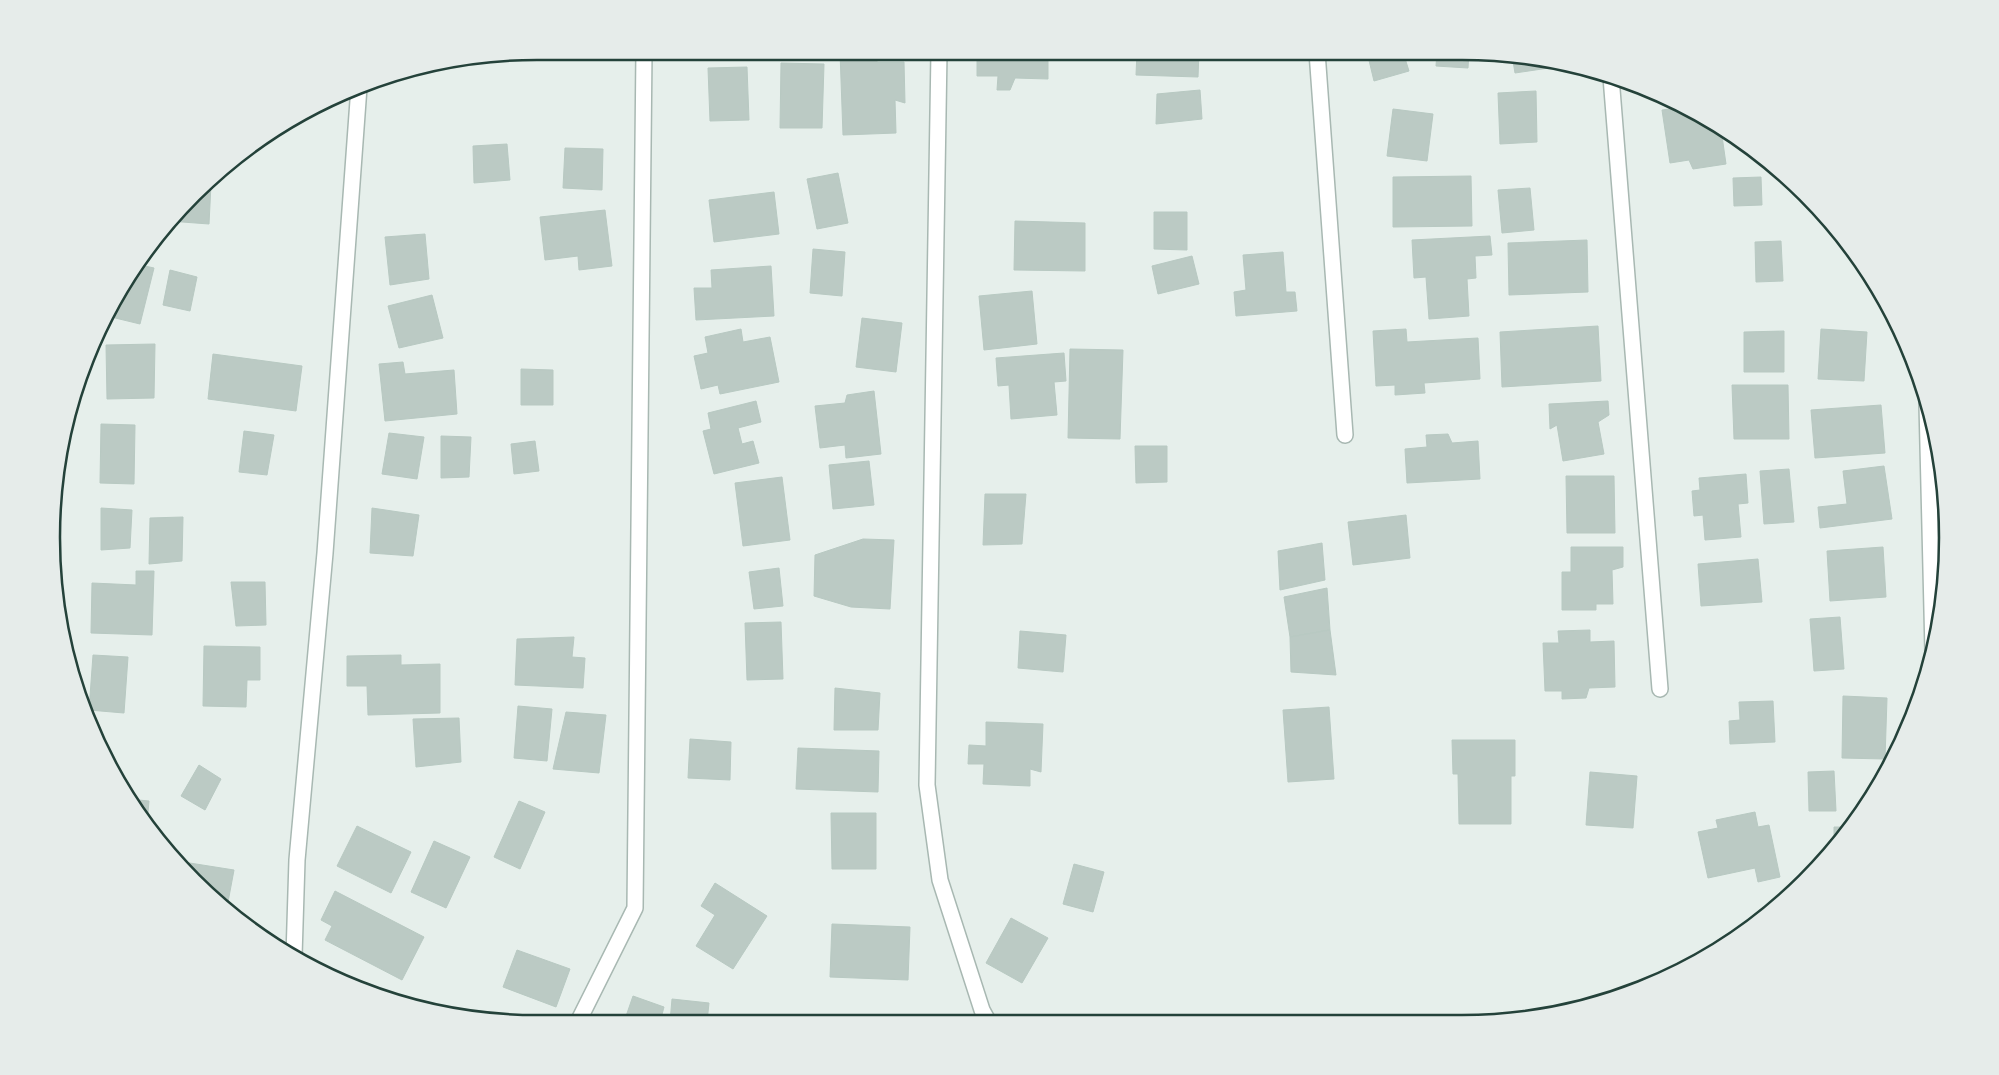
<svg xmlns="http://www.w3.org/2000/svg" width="1999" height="1075" font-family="Raleway,sans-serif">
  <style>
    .building { fill: #bbcac4; stroke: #b8c9c2 }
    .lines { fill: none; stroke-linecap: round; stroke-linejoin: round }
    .minor-casing { stroke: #a8b8b2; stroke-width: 18 }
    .minor { stroke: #fff; stroke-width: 15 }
    .rim { fill: none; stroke: #24423a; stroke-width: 2.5 }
  </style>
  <rect width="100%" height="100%" fill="#e6efeb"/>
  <g class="building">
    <polygon points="840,52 876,52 877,62 904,62 905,103 895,100 896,133 843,135"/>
    <polygon points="977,52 1048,52 1048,79 1015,78 1010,90 997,90 998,76 977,76"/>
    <polygon points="1137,52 1199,52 1198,77 1136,75"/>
    <polygon points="1367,52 1403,52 1409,71 1374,81"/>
    <polygon points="1437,52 1469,52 1468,68 1436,66"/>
    <polygon points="1512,55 1569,65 1515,73"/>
    <polygon points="781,63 824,64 822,128 780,128"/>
    <polygon points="747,67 749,120 710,121 708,68"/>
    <polygon points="1200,90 1202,119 1156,124 1157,94"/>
    <polygon points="1536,91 1537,142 1500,144 1498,93"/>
    <polygon points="1685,107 1721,129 1726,164 1693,169 1689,160 1670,163 1662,110"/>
    <polygon points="1393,109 1433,114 1427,161 1387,156"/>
    <polygon points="507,144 510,180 474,183 473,146"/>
    <polygon points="565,148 603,149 602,190 563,188"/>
    <polygon points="838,173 848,223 817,229 807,179"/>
    <polygon points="1471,176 1472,226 1393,227 1393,177"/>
    <polygon points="1761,177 1762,205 1734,206 1733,178"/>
    <polygon points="207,184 211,184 209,224 169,221"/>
    <polygon points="1530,188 1534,230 1502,233 1498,190"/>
    <polygon points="774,192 779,234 714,242 709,200"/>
    <polygon points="605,210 612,266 579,270 578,256 545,260 540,217"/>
    <polygon points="1154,212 1187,212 1187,250 1154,249"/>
    <polygon points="1015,221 1085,223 1085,271 1014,270"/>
    <polygon points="425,234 429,279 390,285 385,237"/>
    <polygon points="1490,236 1492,255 1475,256 1476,278 1467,279 1469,316 1429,319 1426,277 1414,278 1412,240"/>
    <polygon points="1587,240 1588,292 1509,295 1508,243"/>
    <polygon points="1781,241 1783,281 1756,282 1755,242"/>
    <polygon points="813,249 845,252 842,296 810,293"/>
    <polygon points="1283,252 1286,292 1295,292 1297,311 1236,316 1234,292 1246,290 1243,255"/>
    <polygon points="1192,256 1199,284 1158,294 1152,266"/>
    <polygon points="136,264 154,268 140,324 107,316"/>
    <polygon points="771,266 774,316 696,320 694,288 712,288 711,270"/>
    <polygon points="170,270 197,277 190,311 163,305"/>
    <polygon points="1032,291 1037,344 984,350 979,296"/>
    <polygon points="432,295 443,338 399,348 388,306"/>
    <polygon points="862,318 902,323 896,372 856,367"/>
    <polygon points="1598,326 1601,381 1502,387 1500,332"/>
    <polygon points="741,329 743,342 770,337 779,382 720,394 718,385 701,389 694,356 708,353 705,337"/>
    <polygon points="1406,329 1407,342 1478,338 1480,379 1424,383 1425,393 1395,395 1395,385 1376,386 1373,331"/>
    <polygon points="1821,329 1867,332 1864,381 1818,379"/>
    <polygon points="1784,331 1784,372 1744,372 1744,332"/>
    <polygon points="155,344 154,398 107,399 106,345"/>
    <polygon points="1070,349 1123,350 1120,439 1068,438"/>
    <polygon points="1064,353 1066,381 1054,382 1057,415 1011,419 1009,385 998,386 996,358"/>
    <polygon points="213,354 302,366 296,411 208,399"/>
    <polygon points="403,362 405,374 454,370 457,414 385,421 379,364"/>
    <polygon points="521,369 553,370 553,405 521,405"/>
    <polygon points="1732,385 1788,385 1789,439 1734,439"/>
    <polygon points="874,391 881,454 846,458 845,445 820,448 815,406 845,403 847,395"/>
    <polygon points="756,401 761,422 738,428 742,444 753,441 759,463 714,474 703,431 711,429 708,413"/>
    <polygon points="1608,401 1609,415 1598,422 1604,454 1563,461 1557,425 1550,429 1549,404"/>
    <polygon points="1881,405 1885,453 1815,458 1811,410"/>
    <polygon points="101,424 135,425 134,484 100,483"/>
    <polygon points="244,431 274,435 267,475 239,472"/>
    <polygon points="389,433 424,437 417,479 382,474"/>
    <polygon points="1448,434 1452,443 1478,441 1480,479 1407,483 1405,449 1427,447 1426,435"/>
    <polygon points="441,436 471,437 469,477 441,478"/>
    <polygon points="535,441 539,471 514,474 511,444"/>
    <polygon points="1135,446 1167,446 1167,482 1136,483"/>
    <polygon points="869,461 874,505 833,509 829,465"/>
    <polygon points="1884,466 1892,519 1820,528 1818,507 1847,504 1843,471"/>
    <polygon points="1789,469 1794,522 1764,524 1760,471"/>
    <polygon points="1746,474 1748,503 1738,504 1741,537 1705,540 1703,515 1694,516 1692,491 1700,490 1699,478"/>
    <polygon points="1566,476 1614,476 1615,533 1567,533"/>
    <polygon points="782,477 790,540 743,546 735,483"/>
    <polygon points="985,494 1026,494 1022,544 983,545"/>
    <polygon points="101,508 132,510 130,548 101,550"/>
    <polygon points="372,508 419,515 413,556 370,553"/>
    <polygon points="1406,515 1410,558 1353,565 1348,522"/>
    <polygon points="183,517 182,561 149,564 150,518"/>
    <polygon points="863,539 894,540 890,609 851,607 814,596 815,555"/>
    <polygon points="1322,543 1325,580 1280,590 1278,551"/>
    <polygon points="1571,547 1623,547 1623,567 1612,570 1613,604 1596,604 1596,610 1562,610 1562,572 1571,572"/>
    <polygon points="1883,547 1886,597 1830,601 1827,551"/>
    <polygon points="1758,559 1762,602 1701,606 1698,564"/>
    <polygon points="779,568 783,606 754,609 749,572"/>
    <polygon points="136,571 154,571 152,635 91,633 92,583 136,585"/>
    <polygon points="231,582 265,582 266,625 236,626"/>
    <polygon points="1327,588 1330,630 1290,637 1284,597"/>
    <polygon points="1840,617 1844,669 1814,671 1810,619"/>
    <polygon points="781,622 783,679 747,680 745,623"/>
    <polygon points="1330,630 1336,675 1291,672 1290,637"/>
    <polygon points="1590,630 1590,642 1614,641 1615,687 1589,688 1586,698 1562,699 1562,691 1545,691 1543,643 1559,643 1558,631"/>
    <polygon points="1020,631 1066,635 1063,672 1018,668"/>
    <polygon points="574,637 572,657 585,658 583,688 515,685 517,639"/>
    <polygon points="204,646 260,647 260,680 247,680 246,707 203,706"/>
    <polygon points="93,655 128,657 124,713 89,710"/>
    <polygon points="401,655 401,665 440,664 440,713 368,715 367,686 347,686 347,656"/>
    <polygon points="835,688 880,693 878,730 834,730"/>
    <polygon points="1843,696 1887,698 1885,759 1842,758"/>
    <polygon points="1773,701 1775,742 1730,744 1729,721 1740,720 1739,702"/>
    <polygon points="518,706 552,709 547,761 514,758"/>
    <polygon points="1329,707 1334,779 1288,782 1283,710"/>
    <polygon points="566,712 606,715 599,773 553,769"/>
    <polygon points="459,718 461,762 416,767 413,719"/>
    <polygon points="986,722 1043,724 1041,772 1030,769 1030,786 983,784 984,764 968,764 969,745 986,746"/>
    <polygon points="690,739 731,742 730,780 688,778"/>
    <polygon points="1452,740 1515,740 1515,776 1511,776 1511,824 1459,824 1458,774 1453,774"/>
    <polygon points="798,748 879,751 878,792 796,789"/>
    <polygon points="199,765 221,779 205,810 181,796"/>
    <polygon points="1834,771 1836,811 1809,811 1808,772"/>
    <polygon points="1590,772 1637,776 1633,828 1586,825"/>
    <polygon points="128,799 149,801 147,824 133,808"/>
    <polygon points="519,801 545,812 520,869 494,857"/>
    <polygon points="1755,812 1758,827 1769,825 1780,877 1758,882 1755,868 1708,878 1698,832 1718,828 1716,820"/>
    <polygon points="831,813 876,813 876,869 832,869"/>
    <polygon points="357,826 411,852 391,893 337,866"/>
    <polygon points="1834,827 1848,827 1834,848"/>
    <polygon points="434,841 470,857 446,908 411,892"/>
    <polygon points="177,861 234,870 228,902 216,901 193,881"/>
    <polygon points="1074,864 1104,872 1093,912 1063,904"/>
    <polygon points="715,883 767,916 733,969 696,946 715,915 701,906"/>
    <polygon points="335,891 424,937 402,980 325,940 332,926 321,920"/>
    <polygon points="1011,918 1048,938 1022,983 986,963"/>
    <polygon points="832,924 910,927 908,980 830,977"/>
    <polygon points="517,950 570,969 556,1007 503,987"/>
    <polygon points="633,996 664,1007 660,1022 624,1022"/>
    <polygon points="672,999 709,1003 707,1022 670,1022"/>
  </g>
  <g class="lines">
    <g class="minor-casing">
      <g id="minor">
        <polyline points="939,52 927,785 940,880 982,1010 988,1021"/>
        <polyline points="1317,52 1345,435"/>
        <polyline points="1611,77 1660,689"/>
        <polyline points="1927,404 1933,652"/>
        <polyline points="294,956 297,860 325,553 359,87"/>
        <polyline points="578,1022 635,908 644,51"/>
      </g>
    </g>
    <use href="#minor" class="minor"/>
  </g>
  <path d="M0 0H1999V1075H0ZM537 60H1462A477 477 0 0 1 1939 537V538A477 477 0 0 1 1462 1015H537A477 477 0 0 1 60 538V537A477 477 0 0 1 537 60Z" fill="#e6ecea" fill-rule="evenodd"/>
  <path class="rim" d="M537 60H1462A477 477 0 0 1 1939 537V538A477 477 0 0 1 1462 1015H537A477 477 0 0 1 60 538V537A477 477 0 0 1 537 60Z"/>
</svg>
